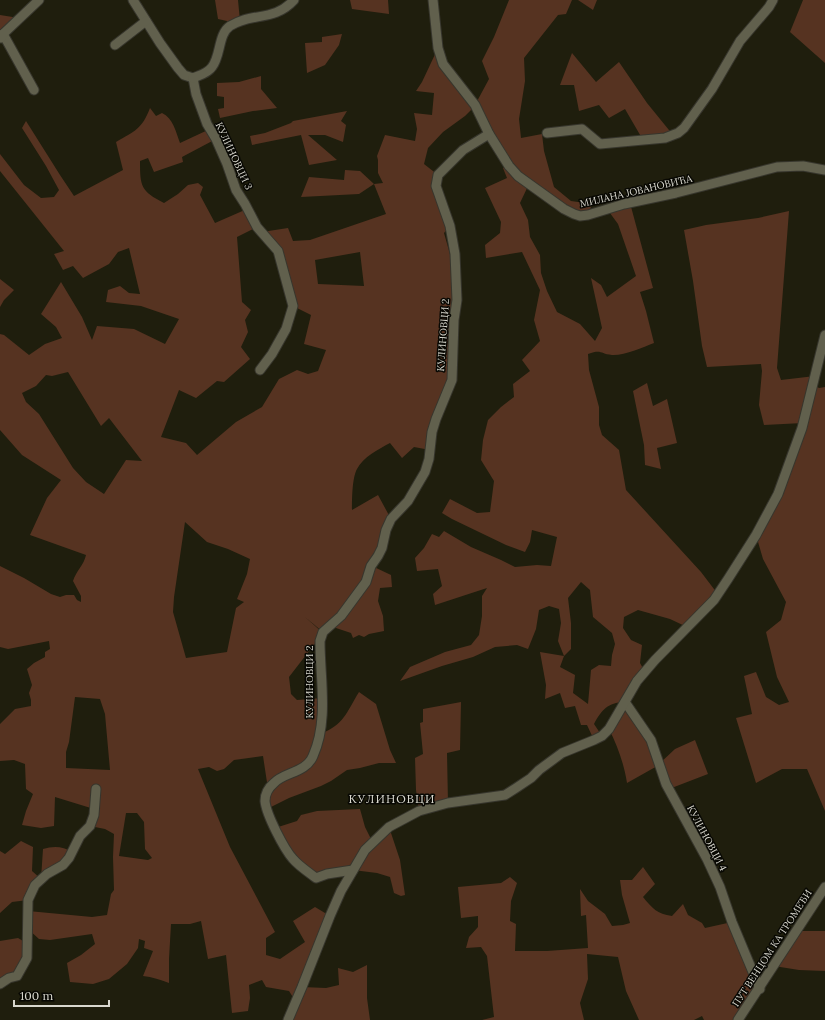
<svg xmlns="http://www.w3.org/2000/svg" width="825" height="1020" font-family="Lora,serif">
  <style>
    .green { fill: #563321; fill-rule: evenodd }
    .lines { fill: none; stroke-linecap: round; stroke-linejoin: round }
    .minor-casing { stroke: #37362d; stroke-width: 11 }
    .minor { stroke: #61604d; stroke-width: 9 }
    .labels { text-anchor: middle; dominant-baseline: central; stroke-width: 3; stroke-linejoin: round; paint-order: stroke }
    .street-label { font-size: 10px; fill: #d9d8ce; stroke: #080803 }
    .quarter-label { font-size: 12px; letter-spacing: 1px; fill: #d9d8ce; stroke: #080803 }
  </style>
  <rect width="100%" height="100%" fill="#1f1e0d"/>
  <g class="green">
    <polygon points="215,0 238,0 240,21 229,27 227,21 218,19"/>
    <polygon points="350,0 388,0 389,14 352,9"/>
    <path d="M 509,0 L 572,0 L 566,14 L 558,15 L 524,58 L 525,81 L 519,119 L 521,138 L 542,134 L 544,151 L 554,187 L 571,201 L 592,204 L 588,215 L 580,216 L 529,184 L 520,203 L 528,220 L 530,237 L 540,255 L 541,273 L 547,291 L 557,312 L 580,324 L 595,341 L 602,328 L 591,278 L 601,285 L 607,297 L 636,276 L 618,224 L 607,209 L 630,203 L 653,288 L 640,292 L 646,311 L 654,343 C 644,347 623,356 612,355 C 600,354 602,349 588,354 L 589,370 L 599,407 L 599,425 L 602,435 L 619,450 L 626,490 L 701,572 L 717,593 L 687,627 L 670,619 L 638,610 L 624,617 L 623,628 L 631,640 L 642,645 L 640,663 L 645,672 L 625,702 L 659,764 L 675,749 L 695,740 L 708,774 L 669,789 L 659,765 L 627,783 C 624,764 618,747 609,729 L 624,702 C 608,703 602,709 594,724 L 602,736 L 594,740 L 587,725 L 581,725 L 575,706 L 565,708 L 560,693 L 545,699 L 546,685 L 540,652 L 564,656 L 558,641 L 561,623 L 559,609 L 549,606 L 539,610 L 536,629 L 528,649 L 517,645 L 495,647 L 473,657 L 442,666 L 400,681 L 410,667 L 445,652 L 471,645 L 479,635 L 482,616 L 482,596 L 487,588 L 435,605 L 433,594 L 442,586 L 438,569 L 417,571 L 415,558 L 424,548 L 432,534 L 439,537 L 444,531 L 471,547 L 501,560 L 515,567 L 537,565 L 551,566 L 557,537 L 532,530 L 530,542 L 525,552 L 506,545 L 452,519 L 442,513 L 450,499 L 477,513 L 490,512 L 494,481 L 481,460 L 483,440 L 488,420 L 501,407 L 514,397 L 513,384 L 530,371 L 522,360 L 540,341 L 534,320 L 540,290 L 522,252 L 486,258 L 485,245 L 500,233 L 501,222 L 485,188 L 507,178 L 503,168 L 509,166 L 475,106 L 465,116 L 443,132 L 428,148 L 424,164 L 438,175 L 450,226 L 444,233 L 457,279 L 452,380 L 430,450 L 414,447 L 402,458 L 390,443 C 379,449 363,457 357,469 C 352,478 352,500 352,510 L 378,495 L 391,519 L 372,566 L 391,575 L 392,587 L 380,588 L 378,601 L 383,616 L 384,631 L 369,634 L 364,637 L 359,635 L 353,638 L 351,633 L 330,626 L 323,632 L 305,617 L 323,633 L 289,677 L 291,694 L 297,700 L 322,698 L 320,734 C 344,725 346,713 359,692 L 376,704 L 390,750 L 396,763 L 379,763 L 360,768 L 347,770 L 331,781 L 321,786 L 289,798 L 267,809 L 268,789 L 263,756 L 234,760 L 224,769 L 217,771 L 209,767 L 198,769 L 230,847 L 275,932 L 266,938 L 266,955 L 280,959 L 305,942 L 293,921 L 315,907 L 330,916 L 302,987 L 326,988 L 339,985 L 338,968 L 353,972 L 367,965 L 367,998 L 370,1020 L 288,1020 L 296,1002 L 289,991 L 266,987 L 262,980 L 249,985 L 250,998 L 248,1011 L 232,1013 L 226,955 L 208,959 L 201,921 L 190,924 L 171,924 L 169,959 L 169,983 C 161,980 152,977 143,976 L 153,951 L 144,948 L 145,941 L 139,939 L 138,948 L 127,964 L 109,979 L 93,984 L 70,982 L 67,963 L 81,955 L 95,944 L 92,934 L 50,940 L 39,939 L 28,929 L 28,911 L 92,917 L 107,915 L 111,894 L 114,890 L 113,857 L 114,834 L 105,829 L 90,826 L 94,809 L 55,797 L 54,826 L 41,828 L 22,825 L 26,811 L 33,794 L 26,789 L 25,764 L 14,760 L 0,761 L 0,724 L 15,709 L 31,706 L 31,700 L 29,693 L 32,685 L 27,669 L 34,663 L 45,657 L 45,652 L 50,649 L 49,641 L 8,649 L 0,647 L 0,566 L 24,578 L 51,594 L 60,597 L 66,595 L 74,595 L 77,600 L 81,602 L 81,596 L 73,581 C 76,571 84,565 86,555 L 30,535 L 47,498 L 61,480 L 22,455 L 0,430 L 0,334 L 4,335 L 29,355 L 45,344 L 62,338 L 56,327 L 41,314 L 61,282 L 82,317 L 92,340 L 97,326 L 134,329 L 165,344 L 179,319 L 141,306 L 106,302 L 108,290 L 120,286 L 129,293 L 140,294 L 129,248 L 118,252 L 109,264 L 83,278 L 73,266 L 63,270 L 54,254 L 64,251 L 0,171 L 0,154 L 24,185 L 41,198 L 54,197 L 59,190 L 46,166 L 22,128 L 26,121 L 60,175 L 74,196 L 123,170 L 116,142 C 135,131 142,129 150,108 L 156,116 L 162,113 C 173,118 176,132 180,143 L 210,129 L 216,139 L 182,157 L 183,162 L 154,172 L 148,158 L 140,161 C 140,187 141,191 164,203 L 178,194 L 188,185 L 198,183 L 203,187 L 200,195 L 215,223 L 247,209 L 257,227 L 237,237 L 242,302 L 251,310 L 245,320 L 248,332 L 241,347 L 250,359 L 224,382 L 217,381 L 196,398 L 179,390 L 161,437 L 186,443 L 197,455 L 236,422 L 262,407 L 279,379 L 297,370 L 308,374 L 318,371 L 326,350 L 304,344 L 311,315 L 293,306 L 278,251 L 262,232 L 288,228 L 293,241 L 310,240 L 386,214 L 374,184 L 359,194 L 301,197 L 309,177 L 344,180 L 345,170 L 360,171 L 374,184 L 383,183 L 378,173 L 378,160 L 377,156 L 385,135 L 415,141 L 417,129 L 414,113 L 432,115 L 434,93 L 416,91 L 422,82 L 438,48 L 475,105 L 489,79 L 482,61 L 494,37 ZM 360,252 L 364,286 L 318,284 L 315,260 ZM 68,372 L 101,426 L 109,418 L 142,461 L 126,460 L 104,494 L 86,482 L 73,468 L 39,414 L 26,402 L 22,393 L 36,386 L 46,375 L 52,376 ZM 185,522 L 207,542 L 228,549 L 250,559 L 247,574 L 237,599 L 244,602 L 236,608 L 227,652 L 186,658 L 173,612 L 174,597 ZM 581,582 L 590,590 L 593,617 L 612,633 L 615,644 L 612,655 L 611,666 L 599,665 L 591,670 L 588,704 L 573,693 L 575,675 L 560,667 L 564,656 L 571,649 L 571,623 L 568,598 ZM 75,697 L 100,699 L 105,714 L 110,770 L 66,768 L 66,752 L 69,742 ZM 126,813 L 137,813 L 144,822 L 145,849 L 152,858 L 148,860 L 119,856 Z"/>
    <polygon points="578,0 597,0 593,10"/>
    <polygon points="803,0 825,0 825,63 790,32"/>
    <polygon points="0,15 19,18 0,39"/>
    <polygon points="342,34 339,45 325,65 307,73 305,43 322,42 322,37"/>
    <polygon points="572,53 596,82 619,62 647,103 673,135 643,140 625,109 609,118 599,105 579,111 574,85 560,85"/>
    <polygon points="261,76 261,89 277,108 253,111 220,118 218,109 224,108 224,97 217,96 217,83 239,82"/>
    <polygon points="347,111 341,121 346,125 343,142 325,135 308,135 337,160 309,165 301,135 252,145 250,136 265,133 291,123 293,121"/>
    <polygon points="789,211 777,368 781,380 815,376 813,384 819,388 825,387 825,811 807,769 782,769 756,783 736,718 752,714 744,676 756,672 766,697 779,705 789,702 777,677 766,632 781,620 786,602 763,559 756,535 803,423 764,425 759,405 762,371 761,364 707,367 702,346 693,281 684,230 706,225 758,218"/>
    <polygon points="0,279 14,290 4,300 0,307"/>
    <polygon points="647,383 653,406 667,399 677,443 657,448 661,469 645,465 644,445 633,391"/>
    <polygon points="461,702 460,750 447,753 448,803 419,811 416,790 415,758 423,754 420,723 423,722 423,709"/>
    <polygon points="360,809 365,827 373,843 389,827 400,860 405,895 401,896 394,893 390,877 377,873 353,870 316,878 306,872 275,828 297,821 301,815 317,811"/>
    <path d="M 21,841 L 33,847 L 32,871 L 41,879 L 43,849 C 53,846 63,846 72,852 L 47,874 L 28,900 L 12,902 L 0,913 L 0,851 L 5,854 Z"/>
    <path d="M 643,867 L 655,884 L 643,897 C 652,908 657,914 672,916 L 683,904 L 688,915 L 702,923 L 705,928 L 732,922 L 760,989 L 738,1020 L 704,1020 L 702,1016 L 694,1020 L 639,1020 L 626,991 L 618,957 L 587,954 L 588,979 L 580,1003 L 584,1020 L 482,1020 L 494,1017 L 487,956 L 481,947 L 466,948 L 469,937 L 478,927 L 478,916 L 461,918 L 458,887 L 501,883 L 510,877 L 517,883 L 511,901 L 510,921 L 516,924 L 515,951 L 547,951 L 588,948 L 586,915 L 581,916 L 580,889 L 588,901 L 605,914 L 612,926 L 623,925 L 630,923 L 622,895 L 620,880 L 632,880 Z"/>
    <polygon points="797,931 825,931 825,971 799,970 774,966"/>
    <polygon points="18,938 28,944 25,963 0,984 0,941"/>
  </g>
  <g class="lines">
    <g class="minor-casing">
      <g id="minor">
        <polyline points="133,0 160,43 178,68 184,75 193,78"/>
        <polyline points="433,0 438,48 443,64 475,105 489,134 509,166 518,176 564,209 574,214 580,216 588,215 624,204 676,193 777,167 803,166 825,170"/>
        <polyline points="3,34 34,90"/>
        <polyline points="1,38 3,34 39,0"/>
        <polyline points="115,45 146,21"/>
        <polyline points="193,78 196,94 207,124 216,139 227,164 236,190 245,204 257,227 278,251 293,306 286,329 272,354 260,370"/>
        <path d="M 193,78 C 200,75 208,73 212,67 C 221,56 218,34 230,26 C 252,12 274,22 294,0"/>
        <polyline points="547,133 582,129 600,144 665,138 678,133 684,128 712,89 740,41 769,7 773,0"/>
        <polyline points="625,702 651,740 666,784 707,859 720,887 732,922 760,989"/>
        <path d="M 353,870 L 327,874 L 316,878 C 308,872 299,866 293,859 C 284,849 266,814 265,801 C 265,793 268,788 274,783 C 284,772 306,773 313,756 C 329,720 320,679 320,641 L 323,632 L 341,616 L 366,582 L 371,566 L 378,556 L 382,548 L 386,530 L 391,519 L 408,501 L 425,472 L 429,459 L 432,432 L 436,419 L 452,380 L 454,320 L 457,300 L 455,254 L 450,226 L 436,186 L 438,175 L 463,150 L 489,134"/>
        <polyline points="0,984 9,978 17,976 27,958 28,900 35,885 47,874 63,865 69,858 80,836 90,826 94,815 96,789"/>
        <polyline points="288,1020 302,987 330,916 341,891 365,850 389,827 419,811 448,803 505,795 516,788 531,778 539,770 562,753 594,740 602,736 609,729 637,681 655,660 714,600 728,579 756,535 778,494 802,428 825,335"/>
        <polyline points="738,1020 825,887"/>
      </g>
    </g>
    <use href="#minor" class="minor"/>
  </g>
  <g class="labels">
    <g class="street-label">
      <text transform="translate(234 156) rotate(65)">КУЛИНОВЦИ 3</text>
      <text transform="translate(636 191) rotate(-13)">МИЛАНА ЈОВАНОВИЋА</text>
      <text transform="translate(443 335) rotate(-86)">КУЛИНОВЦИ 2</text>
      <text transform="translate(309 682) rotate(-90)">КУЛИНОВЦИ 2</text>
      <text transform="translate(707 838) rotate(62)">КУЛИНОВЦИ 4</text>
      <text transform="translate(772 948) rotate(-57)">ПУТ ВЕНЦОМ КА ТРОМЕЂИ</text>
    </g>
    <g class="quarter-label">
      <text x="392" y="798">КУЛИНОВЦИ</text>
    </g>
  </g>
  <path d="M14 1000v6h95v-6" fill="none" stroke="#d9d8ce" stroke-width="2"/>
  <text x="20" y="1000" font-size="12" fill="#d9d8ce" stroke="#080803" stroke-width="3" paint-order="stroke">100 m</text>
</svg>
